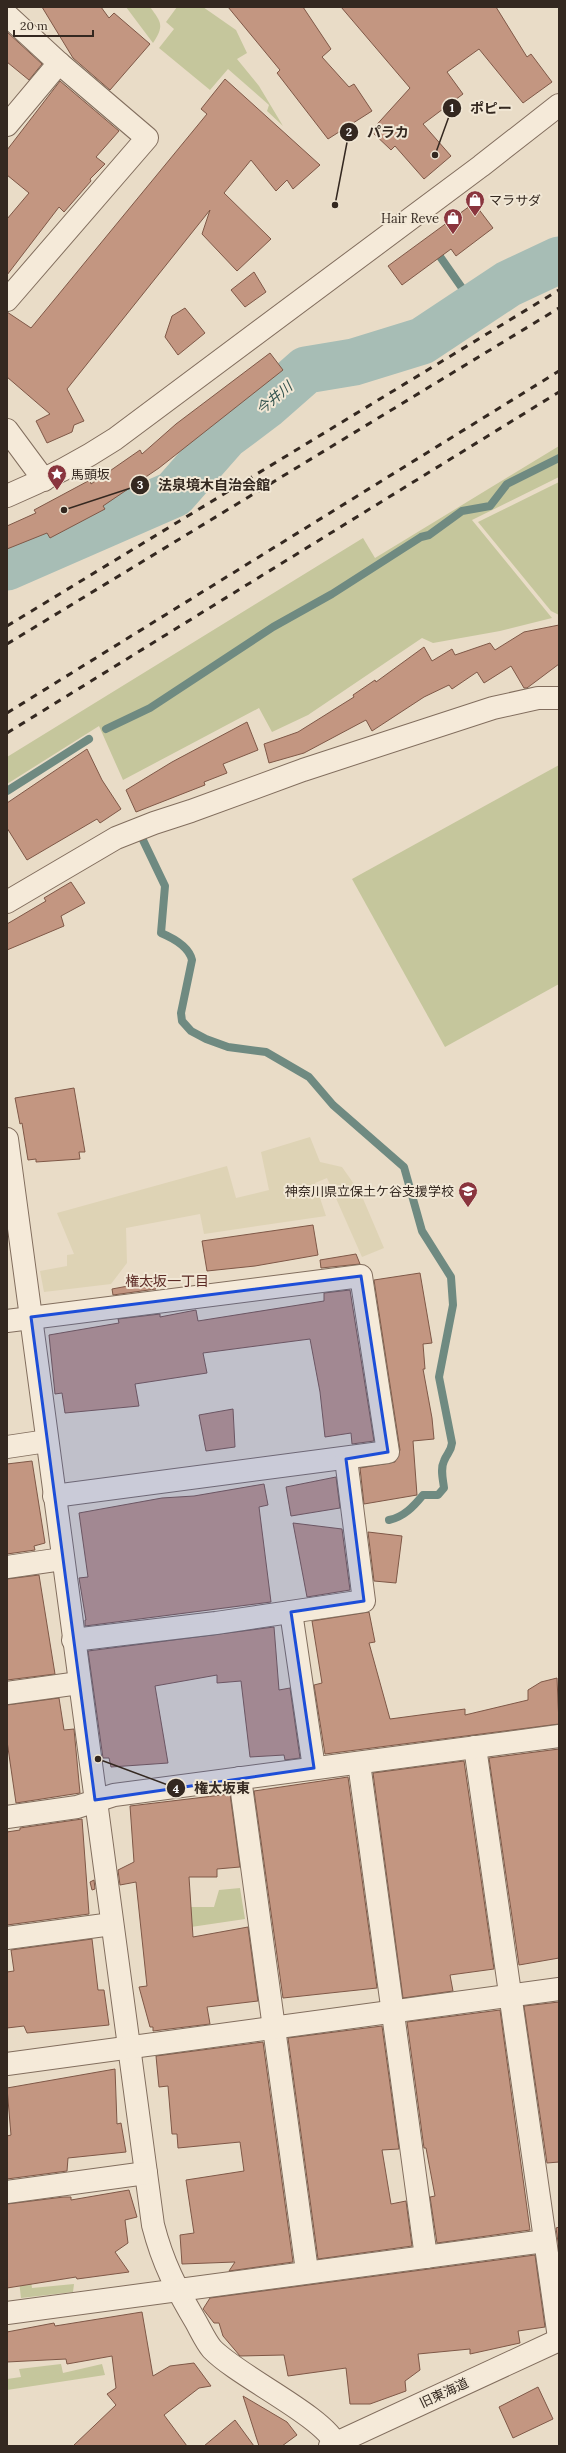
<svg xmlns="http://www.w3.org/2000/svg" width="566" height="2453" font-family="Lora,'Noto Sans JP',serif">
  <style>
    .farmland { fill: #ded3b5 }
    .green { fill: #c5c69c }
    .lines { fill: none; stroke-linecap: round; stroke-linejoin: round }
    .stream { stroke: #6f8a81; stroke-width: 8 }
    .river { stroke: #a7bdb5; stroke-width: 47 }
    .building { fill: #c39681; stroke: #7f5847 }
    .minor-casing { stroke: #826e5e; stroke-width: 24 }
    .tertiary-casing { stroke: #826e5e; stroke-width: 24 }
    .minor { stroke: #f5ead9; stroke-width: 22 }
    .tertiary { stroke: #f5ead9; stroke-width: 22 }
    .rail { stroke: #342820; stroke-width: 3; stroke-dasharray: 7 7; stroke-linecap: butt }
    .marked { fill: #1d4ed8; fill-opacity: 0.2; stroke: #1d4ed8; stroke-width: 3; stroke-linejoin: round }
    .labels { text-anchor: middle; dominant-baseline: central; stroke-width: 4; stroke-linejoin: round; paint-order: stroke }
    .poi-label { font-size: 13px; fill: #342820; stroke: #f1e7d5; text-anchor: start }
    .street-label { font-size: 13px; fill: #342820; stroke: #f1e7d5 }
    .water-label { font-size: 14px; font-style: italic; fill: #31524d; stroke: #f1e7d5 }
    .neighbourhood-label { font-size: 14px; fill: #5c2b25; stroke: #f1e7d5 }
    .leader { fill: none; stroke: #342820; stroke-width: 1.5 }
    .callout-dot { fill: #342820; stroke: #f1e7d5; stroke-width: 1.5 }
    .mark-label { font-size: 12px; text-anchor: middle; font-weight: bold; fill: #fff }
    .callout-label { font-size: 14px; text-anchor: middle; font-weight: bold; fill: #342820; stroke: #f1e7d5; stroke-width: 4; stroke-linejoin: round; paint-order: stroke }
  </style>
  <rect width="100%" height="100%" fill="#e9dcc7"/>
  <polygon class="farmland" points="310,1137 320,1162 342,1167 361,1194 384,1248 362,1257 327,1178 315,1183 326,1216 204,1234 200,1214 126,1228 127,1263 111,1284 44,1292 40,1271 67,1266 67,1255 74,1254 57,1213 227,1166 236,1198 269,1190 261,1152"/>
  <g class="green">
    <path d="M 126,7 L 150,7 C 162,23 164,26 153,43 Z"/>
    <polygon points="177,7 203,7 236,30 247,53 237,59 259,86 283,126 267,111 269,105 228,69 210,90 159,48 174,29 166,22"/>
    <polygon points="559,446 559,477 472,520 552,618 500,631 433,643 422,638 308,715 272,732 259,708 123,780 99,726 7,784 7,757 363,538 375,558"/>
    <polygon points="559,482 559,615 551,611 478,522"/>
    <polygon points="559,765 559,984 445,1047 352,879"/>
    <polygon points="240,1888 245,1919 191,1927 188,1907 214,1907 219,1890"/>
    <polygon points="15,2246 26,2248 32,2288 74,2284 73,2292 21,2298"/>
    <polygon points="61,2364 63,2373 102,2364 105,2375 7,2390 7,2379 21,2377 19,2369"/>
  </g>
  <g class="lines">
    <g class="stream">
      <polyline points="434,248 474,305"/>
      <polyline points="106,729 150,708 273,627 332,594 421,537 429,535 462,511 490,506 507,484 559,458"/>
      <polyline points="7,791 89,739"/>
      <path d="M 142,838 L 165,886 L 161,933 C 173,938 189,947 192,960 L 181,1013 L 182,1021 L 191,1031 L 206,1039 L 228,1047 L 266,1052 L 309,1077 L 333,1105 L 404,1167 L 422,1231 L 451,1277 L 453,1305 L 439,1377 L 452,1443 C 451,1452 447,1453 444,1461 C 440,1469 443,1479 444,1488 L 438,1495 L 423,1495 C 414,1506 404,1517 389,1520"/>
    </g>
    <polyline class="river" points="7,567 174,494 225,436 265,406 306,370 354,362 422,341 508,284 559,260"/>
  </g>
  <g class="building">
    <polygon points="42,7 101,7 109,18 114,13 150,44 110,90 73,58"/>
    <polygon points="228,7 303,7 331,49 322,57 349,87 354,84 372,111 328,139 277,73 280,70"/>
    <polygon points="341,7 496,7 527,57 531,54 552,82 523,103 479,49 447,72 463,94 423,124 451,156 424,179 395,146 391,150 371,131 410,88"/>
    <polygon points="7,32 42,64 29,80 7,62"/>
    <polygon points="225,79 320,165 293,189 287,180 276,191 251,160 224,193 271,239 237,271 202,234 210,210 67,389 84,421 74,425 72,432 47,443 36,421 50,414 7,377 7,312 31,328 207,114 201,109"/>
    <polygon points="60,81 119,131 96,157 105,164 90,179 91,181 64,212 59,207 7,275 7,219 29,193 7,175 7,150"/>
    <polygon points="474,203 493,228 456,256 451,249 402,285 388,266"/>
    <polygon points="254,272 266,292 245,307 231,290"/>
    <polygon points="185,308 205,333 178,355 165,337 172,316"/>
    <polygon points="270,353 283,370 159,468 103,506 105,509 50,538 47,533 7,549 7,526 36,513 34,510 90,480 91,484 140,450 142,454 176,424"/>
    <polygon points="559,625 559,664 527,688 524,688 511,666 484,683 477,672 452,689 449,685 424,697 372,731 366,720 304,753 269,763 264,744 298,732 354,697 353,695 375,680 376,682 424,647 432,661 452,649 455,655 490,643 495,650 524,632"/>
    <polygon points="247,722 258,750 223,764 227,773 204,782 205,785 136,812 126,790 172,762"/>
    <polygon points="87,749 102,780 121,809 100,823 97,819 27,860 7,828 7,803"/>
    <polygon points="71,882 85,903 61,916 64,926 7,950 7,924 46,901 44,898"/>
    <polygon points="74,1088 85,1152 79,1152 80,1159 36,1162 36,1159 28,1160 22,1123 20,1124 15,1098"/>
    <polygon points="313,1225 318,1255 255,1266 207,1271 202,1241"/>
    <polygon points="356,1254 360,1264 321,1268 320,1260"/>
    <polygon points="420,1273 432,1343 423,1344 425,1369 423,1369 432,1418 434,1439 413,1441 417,1495 364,1504 360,1468 395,1462 400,1450 374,1280"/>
    <polygon points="155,1281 156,1289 113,1295 112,1289"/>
    <polygon points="350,1290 374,1441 352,1444 351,1433 325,1437 320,1392 310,1339 203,1353 207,1373 135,1384 139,1406 65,1413 62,1393 55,1394 49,1335 119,1323 118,1319 160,1314 160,1317 196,1310 198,1321 324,1301 324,1293"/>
    <polygon points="233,1409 235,1447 206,1451 199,1415"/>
    <polygon points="32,1461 45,1543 34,1546 35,1550 7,1554 7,1464"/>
    <polygon points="336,1477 340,1508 291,1516 286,1487"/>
    <polygon points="264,1484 268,1505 259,1507 271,1602 85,1626 85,1620 86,1620 79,1578 88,1577 79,1513 162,1498 194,1496"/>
    <polygon points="293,1523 342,1529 350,1590 307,1597"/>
    <polygon points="368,1532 402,1536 396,1583 374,1581"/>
    <polygon points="39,1575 55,1674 7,1680 7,1579"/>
    <polygon points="369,1612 375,1642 369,1643 390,1719 465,1709 465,1715 528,1700 528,1690 541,1682 557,1678 559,1724 325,1754 314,1685 322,1683 312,1621"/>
    <polygon points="274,1627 279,1690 290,1688 300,1758 285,1760 284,1755 250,1757 241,1681 217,1683 217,1675 155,1686 168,1763 111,1767 109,1758 103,1758 88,1651"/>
    <polygon points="59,1698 64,1730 74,1729 80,1793 16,1803 7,1741 7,1705"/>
    <polygon points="559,1749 559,1958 519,1965 489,1758"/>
    <polygon points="464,1761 494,1969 450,1975 453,1991 403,1998 373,1773"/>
    <polygon points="348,1777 377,1988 283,1998 254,1791"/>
    <polygon points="230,1794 240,1867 217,1869 217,1877 189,1877 193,1937 248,1927 258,2001 207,2007 210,2024 153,2031 153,2027 150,2027 139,1987 147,1986 136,1882 120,1885 118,1870 134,1862 130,1806"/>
    <polygon points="82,1819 89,1914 7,1925 7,1832 20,1830 20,1828"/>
    <polygon points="94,1880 95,1889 92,1890 90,1882"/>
    <polygon points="92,1939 98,1990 104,1990 109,2025 27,2033 24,2026 7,2028 7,1972 14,1971 11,1950"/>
    <polygon points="559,2002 559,2162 547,2163 524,2006"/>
    <polygon points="500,2010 530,2230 437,2243 430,2197 435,2196 426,2148 424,2148 407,2022"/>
    <polygon points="382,2026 399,2149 382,2150 391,2204 406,2201 412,2246 318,2259 288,2038"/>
    <polygon points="263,2042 293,2262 229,2271 235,2262 182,2264 180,2235 194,2233 186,2180 244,2171 240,2142 178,2148 177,2134 172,2134 168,2086 159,2087 156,2056"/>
    <polygon points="115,2069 117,2124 121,2123 126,2152 68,2158 67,2171 7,2179 7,2136 11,2135 7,2088"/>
    <polygon points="129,2190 137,2217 125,2220 128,2243 115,2252 129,2272 77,2279 76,2277 7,2288 7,2204 64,2197 71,2197 71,2200"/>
    <polygon points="559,2227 559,2249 556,2228"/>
    <polygon points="535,2255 545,2327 518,2331 520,2343 470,2354 470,2349 418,2354 420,2370 405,2381 406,2391 370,2404 350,2404 346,2368 288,2376 284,2355 240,2356 223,2336 219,2323 214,2323 203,2309 210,2298"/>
    <polygon points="142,2312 153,2376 170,2366 194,2363 211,2386 199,2388 164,2415 187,2446 73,2446 116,2405 107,2394 116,2388 112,2356 67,2364 66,2359 7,2362 7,2332 54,2323 55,2326"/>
    <polygon points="538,2387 553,2419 513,2438 499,2407"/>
    <polygon points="243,2396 287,2422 297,2435 282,2446 259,2446"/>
    <polygon points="235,2420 254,2446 204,2446"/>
  </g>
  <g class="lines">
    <g class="minor-casing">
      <g id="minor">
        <polyline points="7,15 59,63 147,138 7,300"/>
        <polyline points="7,125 59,63"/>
        <polyline points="7,430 44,480"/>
        <polyline points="7,902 116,838 154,823 191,811 303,770 493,708 538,698 559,698"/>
        <path d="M 7,1139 L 153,2225 C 163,2264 176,2288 196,2322 C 201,2331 206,2342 212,2349 C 239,2377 324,2416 337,2446"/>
        <polyline points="7,1321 361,1276 388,1452 54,1496"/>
        <polyline points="7,1447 47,1441"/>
        <polyline points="7,1567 62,1559"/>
        <polyline points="291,1612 314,1768"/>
        <polyline points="73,1640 216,1623 364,1601 346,1459"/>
        <polyline points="7,1693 79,1683"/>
        <polyline points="475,1747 559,2338"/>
        <polyline points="359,1763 426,2257"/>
        <polyline points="240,1778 307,2271"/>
        <polyline points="7,1817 77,1807 114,1795 559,1736"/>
        <polyline points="7,1938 112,1924"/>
        <polyline points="7,2064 559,1989"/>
        <polyline points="7,2192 146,2173"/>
        <polyline points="7,2313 545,2241"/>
        <polyline points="330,2446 559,2340"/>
      </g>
    </g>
    <g class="tertiary-casing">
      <path id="tertiary" d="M 7,496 C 45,480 80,462 115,439 L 481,166 L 559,105"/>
    </g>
    <use href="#minor" class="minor"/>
    <use href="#tertiary" class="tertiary"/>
    <g class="rail">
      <polyline points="7,626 559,290"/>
      <polyline points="7,644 559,308"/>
      <polyline points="7,713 559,371"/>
      <polyline points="7,733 559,392"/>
    </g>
  </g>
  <path class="marked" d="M 361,1276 L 388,1452 L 346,1459 L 364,1601 L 291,1612 L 314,1768 L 95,1800 L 31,1317 Z"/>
  <defs>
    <g id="shop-pin" transform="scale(1)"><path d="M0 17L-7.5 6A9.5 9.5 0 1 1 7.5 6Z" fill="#8a353e" stroke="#f1e7d5"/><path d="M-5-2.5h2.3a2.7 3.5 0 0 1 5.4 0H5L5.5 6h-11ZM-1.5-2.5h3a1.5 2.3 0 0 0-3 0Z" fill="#fff"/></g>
    <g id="sight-pin" transform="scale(1)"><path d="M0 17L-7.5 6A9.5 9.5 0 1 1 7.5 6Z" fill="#8a353e" stroke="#f1e7d5"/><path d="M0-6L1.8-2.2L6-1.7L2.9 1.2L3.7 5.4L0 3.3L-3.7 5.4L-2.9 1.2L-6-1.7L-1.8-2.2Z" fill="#fff"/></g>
    <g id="school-pin" transform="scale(1)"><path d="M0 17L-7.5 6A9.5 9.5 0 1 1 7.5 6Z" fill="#8a353e" stroke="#f1e7d5"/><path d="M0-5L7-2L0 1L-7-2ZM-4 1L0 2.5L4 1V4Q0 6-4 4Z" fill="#fff"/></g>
  </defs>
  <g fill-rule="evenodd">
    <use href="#shop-pin" x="475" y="200"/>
    <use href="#shop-pin" x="453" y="218"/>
    <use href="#sight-pin" x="57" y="474"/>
    <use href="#school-pin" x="468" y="1191"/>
  </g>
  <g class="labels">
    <g class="poi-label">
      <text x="489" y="200">マラサダ</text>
      <text x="439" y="218" text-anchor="end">Hair Reve</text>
      <text x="71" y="474">馬頭坂</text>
      <text x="454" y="1191" text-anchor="end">神奈川県立保土ケ谷支援学校</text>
    </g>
    <g class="street-label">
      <text transform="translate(444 2393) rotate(-25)">旧東海道</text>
    </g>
    <g class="water-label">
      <text transform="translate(274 398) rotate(-40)">今井川</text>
    </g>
    <g class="neighbourhood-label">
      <text x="167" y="1281">権太坂一丁目</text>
    </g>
  </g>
  <path class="leader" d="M435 155L452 108M335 205L349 132M64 510L140 485M98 1759L176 1788"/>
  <g class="callout-dot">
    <circle cx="435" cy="155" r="4"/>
    <circle cx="335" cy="205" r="4"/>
    <circle cx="64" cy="510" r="4"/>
    <circle cx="98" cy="1759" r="4"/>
    <circle cx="452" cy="108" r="10"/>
    <circle cx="349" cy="132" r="10"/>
    <circle cx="140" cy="485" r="10"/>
    <circle cx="176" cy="1788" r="10"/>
  </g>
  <g class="mark-label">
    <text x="452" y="112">1</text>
    <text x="349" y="136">2</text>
    <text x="140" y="489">3</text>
    <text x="176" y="1793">4</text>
  </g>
  <g class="callout-label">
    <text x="491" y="113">ポピー</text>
    <text x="388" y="137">パラカ</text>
    <text x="214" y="490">法泉境木自治会館</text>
    <text x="222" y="1793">権太坂東</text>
  </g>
  <rect width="566" height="2453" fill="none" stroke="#342820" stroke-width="16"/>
  <path d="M14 30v6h79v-6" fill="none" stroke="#342820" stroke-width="2"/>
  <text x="20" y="30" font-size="12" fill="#342820" stroke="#f1e7d5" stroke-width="3" paint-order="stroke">20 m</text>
</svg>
